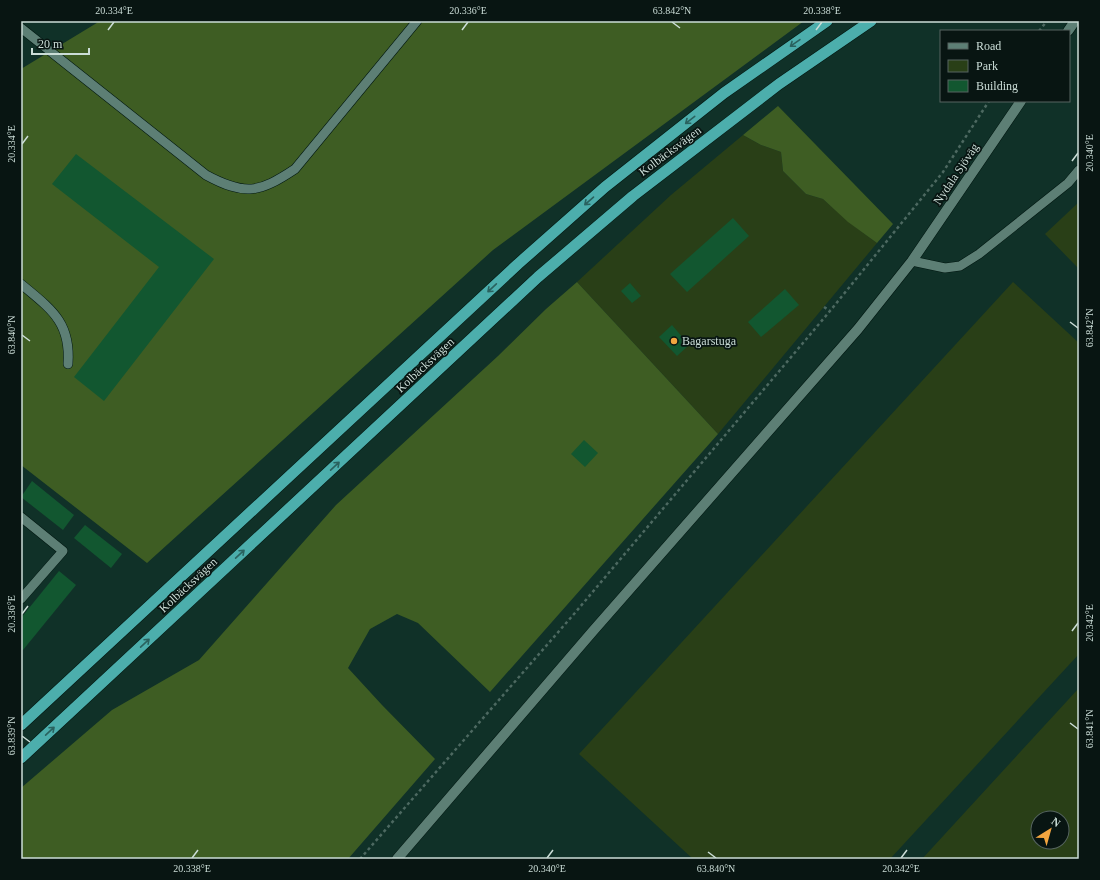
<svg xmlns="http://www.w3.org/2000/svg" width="1100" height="880" font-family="Georgia,serif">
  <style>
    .green { fill: #293f17; fill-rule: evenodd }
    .forest { fill: #3e5d23 }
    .building { fill: #125730 }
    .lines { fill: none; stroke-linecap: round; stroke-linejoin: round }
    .service-casing { stroke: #011711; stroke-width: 10 }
    .minor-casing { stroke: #011711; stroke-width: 11 }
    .trunk-casing { stroke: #011711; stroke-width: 12 }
    .path { stroke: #4d6961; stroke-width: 2.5; stroke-dasharray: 3 3; stroke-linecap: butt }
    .service { stroke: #5d7f75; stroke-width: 9 }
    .minor { stroke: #5d7f75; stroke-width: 10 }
    .trunk { stroke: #4caeac; stroke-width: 11 }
    .oneway { stroke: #2a625f }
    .ticks { fill: none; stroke: #cbddd7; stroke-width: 1.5 }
    .poi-dot { fill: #f2a540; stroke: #081512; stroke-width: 1.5 }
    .labels { text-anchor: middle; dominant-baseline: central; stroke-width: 3.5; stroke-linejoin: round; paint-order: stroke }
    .street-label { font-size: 12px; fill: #cbddd7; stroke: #081512 }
    .poi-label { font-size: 12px; fill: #cbddd7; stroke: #081512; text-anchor: start }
    .neatline { fill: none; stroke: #cbddd7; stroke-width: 1.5 }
    .ticks-label { font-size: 10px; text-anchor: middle; fill: #cbddd7 }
  </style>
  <rect width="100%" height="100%" fill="#103128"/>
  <g class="green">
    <polygon points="743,135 761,145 781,152 783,171 806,194 823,199 849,222 877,243 718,434 577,282 671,195"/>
    <polygon points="1079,202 1079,269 1045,234"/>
    <polygon points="1013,282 1079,343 1079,654 890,859 693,859 579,754"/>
    <path d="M 1079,688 L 1079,859 L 922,859 ZM 1038,818 L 1062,818 L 1062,842 L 1038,842 Z"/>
  </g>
  <g class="forest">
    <polygon points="100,21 804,21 493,250 147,563 21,465 21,69"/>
    <polygon points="778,106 893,224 877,243 848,222 823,199 806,194 783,171 781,152 761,145 743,135"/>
    <polygon points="577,282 718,434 490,692 418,623 397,614 370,629 348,668 382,705 435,759 348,859 21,859 21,788 112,710 199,660 336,505 498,356 546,309"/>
  </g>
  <g class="building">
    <polygon points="76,154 214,259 104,401 74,377 159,267 52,184"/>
    <polygon points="733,218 749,236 687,292 670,274"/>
    <polygon points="630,283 641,296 632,303 621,291"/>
    <polygon points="785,289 799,305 761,337 748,322"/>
    <polygon points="672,325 689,345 677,356 659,337"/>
    <polygon points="584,440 598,453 585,467 571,454"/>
    <polygon points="32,481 74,515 63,530 21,497"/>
    <polygon points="85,525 122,554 111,568 74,538"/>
    <polygon points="59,571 76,585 23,650 21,649 21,618"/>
  </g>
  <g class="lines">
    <g class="service-casing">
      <g id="service">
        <path d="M 21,28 L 206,175 C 245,196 259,193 295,169 L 417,21"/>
        <polyline points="912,261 945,268 960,266 979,254 1068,183 1079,170"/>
        <path d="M 21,284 C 51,309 71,322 68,364"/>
        <polyline points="21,517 63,551 21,599"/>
      </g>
    </g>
    <g class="minor-casing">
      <g id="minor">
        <polyline points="1068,31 1075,21"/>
        <polyline points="397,859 593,631 858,329 912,261 1021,101"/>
      </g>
    </g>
    <g class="trunk-casing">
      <g id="trunk">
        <polyline points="21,725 518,264 605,187 724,93 827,21"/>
        <polyline points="21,758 538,277 633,196 779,84 871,21"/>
      </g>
    </g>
    <g class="path">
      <polyline points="1039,31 1047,21"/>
      <polyline points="824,307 830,311"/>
      <polyline points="360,859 574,614 830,311 943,172 989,101"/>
    </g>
    <use href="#service" class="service"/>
    <use href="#minor" class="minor"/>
    <use href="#trunk" class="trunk"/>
  </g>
  <defs><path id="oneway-shaft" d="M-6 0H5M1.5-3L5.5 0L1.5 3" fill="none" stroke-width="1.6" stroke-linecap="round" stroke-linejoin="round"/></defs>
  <g class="oneway">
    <use href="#oneway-shaft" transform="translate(795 43) rotate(145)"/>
    <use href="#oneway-shaft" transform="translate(690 120) rotate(142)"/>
    <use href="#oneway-shaft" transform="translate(589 201) rotate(139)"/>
    <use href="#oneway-shaft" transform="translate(492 288) rotate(137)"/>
    <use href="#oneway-shaft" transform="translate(335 466) rotate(-43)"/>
    <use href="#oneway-shaft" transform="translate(240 554) rotate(-43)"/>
    <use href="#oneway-shaft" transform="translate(145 643) rotate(-43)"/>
    <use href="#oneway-shaft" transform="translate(50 731) rotate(-43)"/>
  </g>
  <path class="ticks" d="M 672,22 L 680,28M 108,30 L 114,22M 462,30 L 468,22M 816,30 L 822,22M 22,144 L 28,136M 1072,161 L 1078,153M 1070,322 L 1078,328M 22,335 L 30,341M 22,614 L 28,606M 1072,631 L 1078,623M 1070,723 L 1078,729M 22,736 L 30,742M 708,852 L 716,858M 192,858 L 198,850M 547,858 L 553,850M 901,858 L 907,850"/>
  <circle class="poi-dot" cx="674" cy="341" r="4"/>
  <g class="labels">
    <g class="street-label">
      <text transform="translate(670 151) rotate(-37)">Kolbäcksvägen</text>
      <text transform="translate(956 174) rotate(-56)">Nydala Sjöväg</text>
      <text transform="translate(425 365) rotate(-43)">Kolbäcksvägen</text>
      <text transform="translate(188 585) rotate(-43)">Kolbäcksvägen</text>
    </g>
    <g class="poi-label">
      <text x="682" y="341">Bagarstuga</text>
    </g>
  </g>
  <rect width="1100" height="880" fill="none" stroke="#081512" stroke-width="44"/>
  <rect x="940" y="30" width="130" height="72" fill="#081512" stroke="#566561"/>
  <rect x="948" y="43" width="20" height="6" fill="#5d7f75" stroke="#566561"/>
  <text x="976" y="50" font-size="12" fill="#cbddd7">Road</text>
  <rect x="948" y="60" width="20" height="12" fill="#293f17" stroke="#566561"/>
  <text x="976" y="70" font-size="12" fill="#cbddd7">Park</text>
  <rect x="948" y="80" width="20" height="12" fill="#125730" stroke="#566561"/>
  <text x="976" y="90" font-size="12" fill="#cbddd7">Building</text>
  <g transform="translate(1050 830) rotate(37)"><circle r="19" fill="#081512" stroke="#566561"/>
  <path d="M0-3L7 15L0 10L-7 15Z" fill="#f2a540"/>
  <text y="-6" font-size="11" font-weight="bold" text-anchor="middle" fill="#cbddd7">N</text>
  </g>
  <path d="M32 48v6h57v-6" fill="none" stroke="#cbddd7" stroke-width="2"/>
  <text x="38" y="48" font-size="12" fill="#cbddd7" stroke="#081512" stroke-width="3" paint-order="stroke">20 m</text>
  <rect x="22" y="22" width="1056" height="836" class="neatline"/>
  <g class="ticks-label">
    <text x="114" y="14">20.334°E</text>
    <text x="468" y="14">20.336°E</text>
    <text x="672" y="14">63.842°N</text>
    <text x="822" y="14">20.338°E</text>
    <text transform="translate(11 144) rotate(-90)" y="4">20.334°E</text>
    <text transform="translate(1089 153) rotate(-90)" y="4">20.340°E</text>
    <text transform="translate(1089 328) rotate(-90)" y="4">63.842°N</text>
    <text transform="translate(11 335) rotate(-90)" y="4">63.840°N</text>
    <text transform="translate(11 614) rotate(-90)" y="4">20.336°E</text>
    <text transform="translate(1089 623) rotate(-90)" y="4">20.342°E</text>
    <text transform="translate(1089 729) rotate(-90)" y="4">63.841°N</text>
    <text transform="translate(11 736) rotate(-90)" y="4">63.839°N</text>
    <text x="192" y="872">20.338°E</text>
    <text x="547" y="872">20.340°E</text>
    <text x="716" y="872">63.840°N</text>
    <text x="901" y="872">20.342°E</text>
  </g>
</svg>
